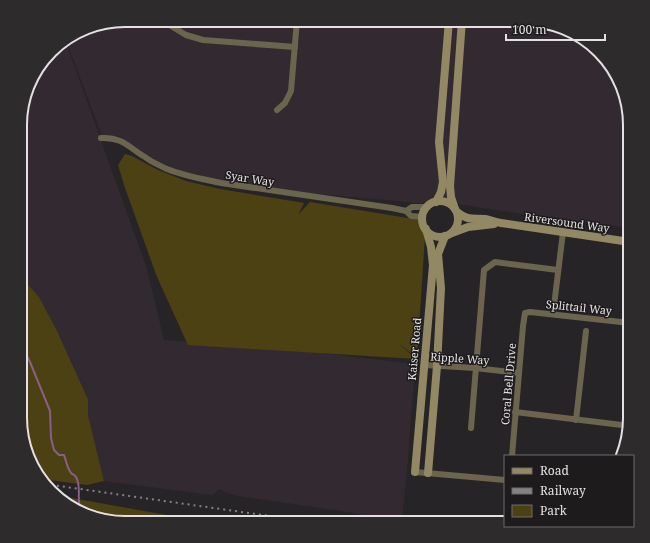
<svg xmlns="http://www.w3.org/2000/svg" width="650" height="543" font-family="'Noto Serif',serif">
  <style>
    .built { fill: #332a31 }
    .green { fill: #4c4113 }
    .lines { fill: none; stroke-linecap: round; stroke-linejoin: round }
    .stream { stroke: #8b5e83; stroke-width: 2 }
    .street { stroke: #6b654e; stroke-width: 6 }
    .secondary { stroke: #928964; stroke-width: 8 }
    .rail { stroke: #858285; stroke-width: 2; stroke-dasharray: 2 4; stroke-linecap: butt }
    .labels { text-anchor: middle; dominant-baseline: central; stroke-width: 3; stroke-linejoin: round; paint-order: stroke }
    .street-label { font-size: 11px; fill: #e3e1e3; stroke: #1e1b1d }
    .rim { fill: none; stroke: #e3e1e3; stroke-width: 2 }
  </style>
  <rect width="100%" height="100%" fill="#272427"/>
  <g class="built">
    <polygon points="125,20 532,20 566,28 599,51 622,84 630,125 630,228 523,214 451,203 420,203 307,193 221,182 181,172 157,161 119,136 102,136 66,40 91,26"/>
    <polygon points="65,40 147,269 164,340 312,352 415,364 407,472 402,518 404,523 348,512 238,496 228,493 220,489 212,495 104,481 88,415 88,398 57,331 39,297 21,277 21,111 34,73 56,46"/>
  </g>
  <g class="green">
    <polygon points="125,154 132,156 158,170 186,181 220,189 304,203 298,215 310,202 426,221 417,358 397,342 416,359 188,345 157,277 125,188 118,165"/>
    <polygon points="21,277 39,297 57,331 88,399 88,415 104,481 87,485 41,479 31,464 20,425"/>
    <polygon points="55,495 211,523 118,523 84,515"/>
  </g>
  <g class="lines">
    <path class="stream" d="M 20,342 L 30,362 L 50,411 L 51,438 L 54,450 L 59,455 L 64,455 C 66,460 67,468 71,473 C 73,475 74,474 76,477 C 84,491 71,506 89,516"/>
    <g class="street">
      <polyline points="161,20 186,35 203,40 295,47"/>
      <polyline points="277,110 285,103 291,91 297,20"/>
      <path d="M 101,138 C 123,137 128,147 145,157 C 151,162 159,165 167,169 C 184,176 203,179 221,183 L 392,208 L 406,211 L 411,216 L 423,217"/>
      <polyline points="406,211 412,207 427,207"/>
      <polyline points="553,314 563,232"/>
      <polyline points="424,365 475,368 518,373"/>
      <polyline points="515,412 630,426"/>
      <polyline points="576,420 586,331"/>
      <polyline points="471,428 484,270 495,262 558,270"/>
      <polyline points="512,456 523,326 525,313 530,312 630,323"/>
      <polyline points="415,472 505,480"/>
    </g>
    <g class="secondary">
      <circle cx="440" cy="219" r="18"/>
      <polyline points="436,202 441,192 443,182 439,142 449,20"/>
      <polyline points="455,209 451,197 450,186 462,20"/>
      <path d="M 457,212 C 469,221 471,218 485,219 C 490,220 496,222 501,223 L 630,242"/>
      <polyline points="452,233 468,227 494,224"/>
      <polyline points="415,472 433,265 431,247 426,229"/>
      <polyline points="428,473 437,366 441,288 438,254 445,236"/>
    </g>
    <polyline class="rail" points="45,484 319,523"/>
  </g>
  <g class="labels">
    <g class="street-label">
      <text transform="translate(250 178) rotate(9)">Syar Way</text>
      <text transform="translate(567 222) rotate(8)">Riversound Way</text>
      <text transform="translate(579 307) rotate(6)">Splittail Way</text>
      <text transform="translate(414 349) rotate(-85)">Kaiser Road</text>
      <text transform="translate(460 358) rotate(4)">Ripple Way</text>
      <text transform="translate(508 384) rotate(-85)">Coral Bell Drive</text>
    </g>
  </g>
  <path d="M0 0H650V543H0ZM125 27H525A98 98 0 0 1 623 125V418A98 98 0 0 1 525 516H125A98 98 0 0 1 27 418V125A98 98 0 0 1 125 27Z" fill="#2e2b2d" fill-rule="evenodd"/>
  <path class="rim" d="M125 27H525A98 98 0 0 1 623 125V418A98 98 0 0 1 525 516H125A98 98 0 0 1 27 418V125A98 98 0 0 1 125 27Z"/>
  <rect x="504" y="455" width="130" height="72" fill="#1e1b1d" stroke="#6d6a6c"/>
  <rect x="512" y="468" width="20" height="6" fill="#928964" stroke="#6d6a6c"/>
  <text x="540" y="475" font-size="12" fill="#e3e1e3">Road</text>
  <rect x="512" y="488" width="20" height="6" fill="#858285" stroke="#6d6a6c"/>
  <text x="540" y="495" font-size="12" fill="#e3e1e3">Railway</text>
  <rect x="512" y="505" width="20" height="12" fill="#4c4113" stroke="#6d6a6c"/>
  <text x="540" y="515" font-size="12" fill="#e3e1e3">Park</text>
  <path d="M506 34v6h99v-6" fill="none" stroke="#e3e1e3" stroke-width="2"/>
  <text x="512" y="34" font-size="12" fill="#e3e1e3" stroke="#1e1b1d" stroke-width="3" paint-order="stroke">100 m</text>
</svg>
